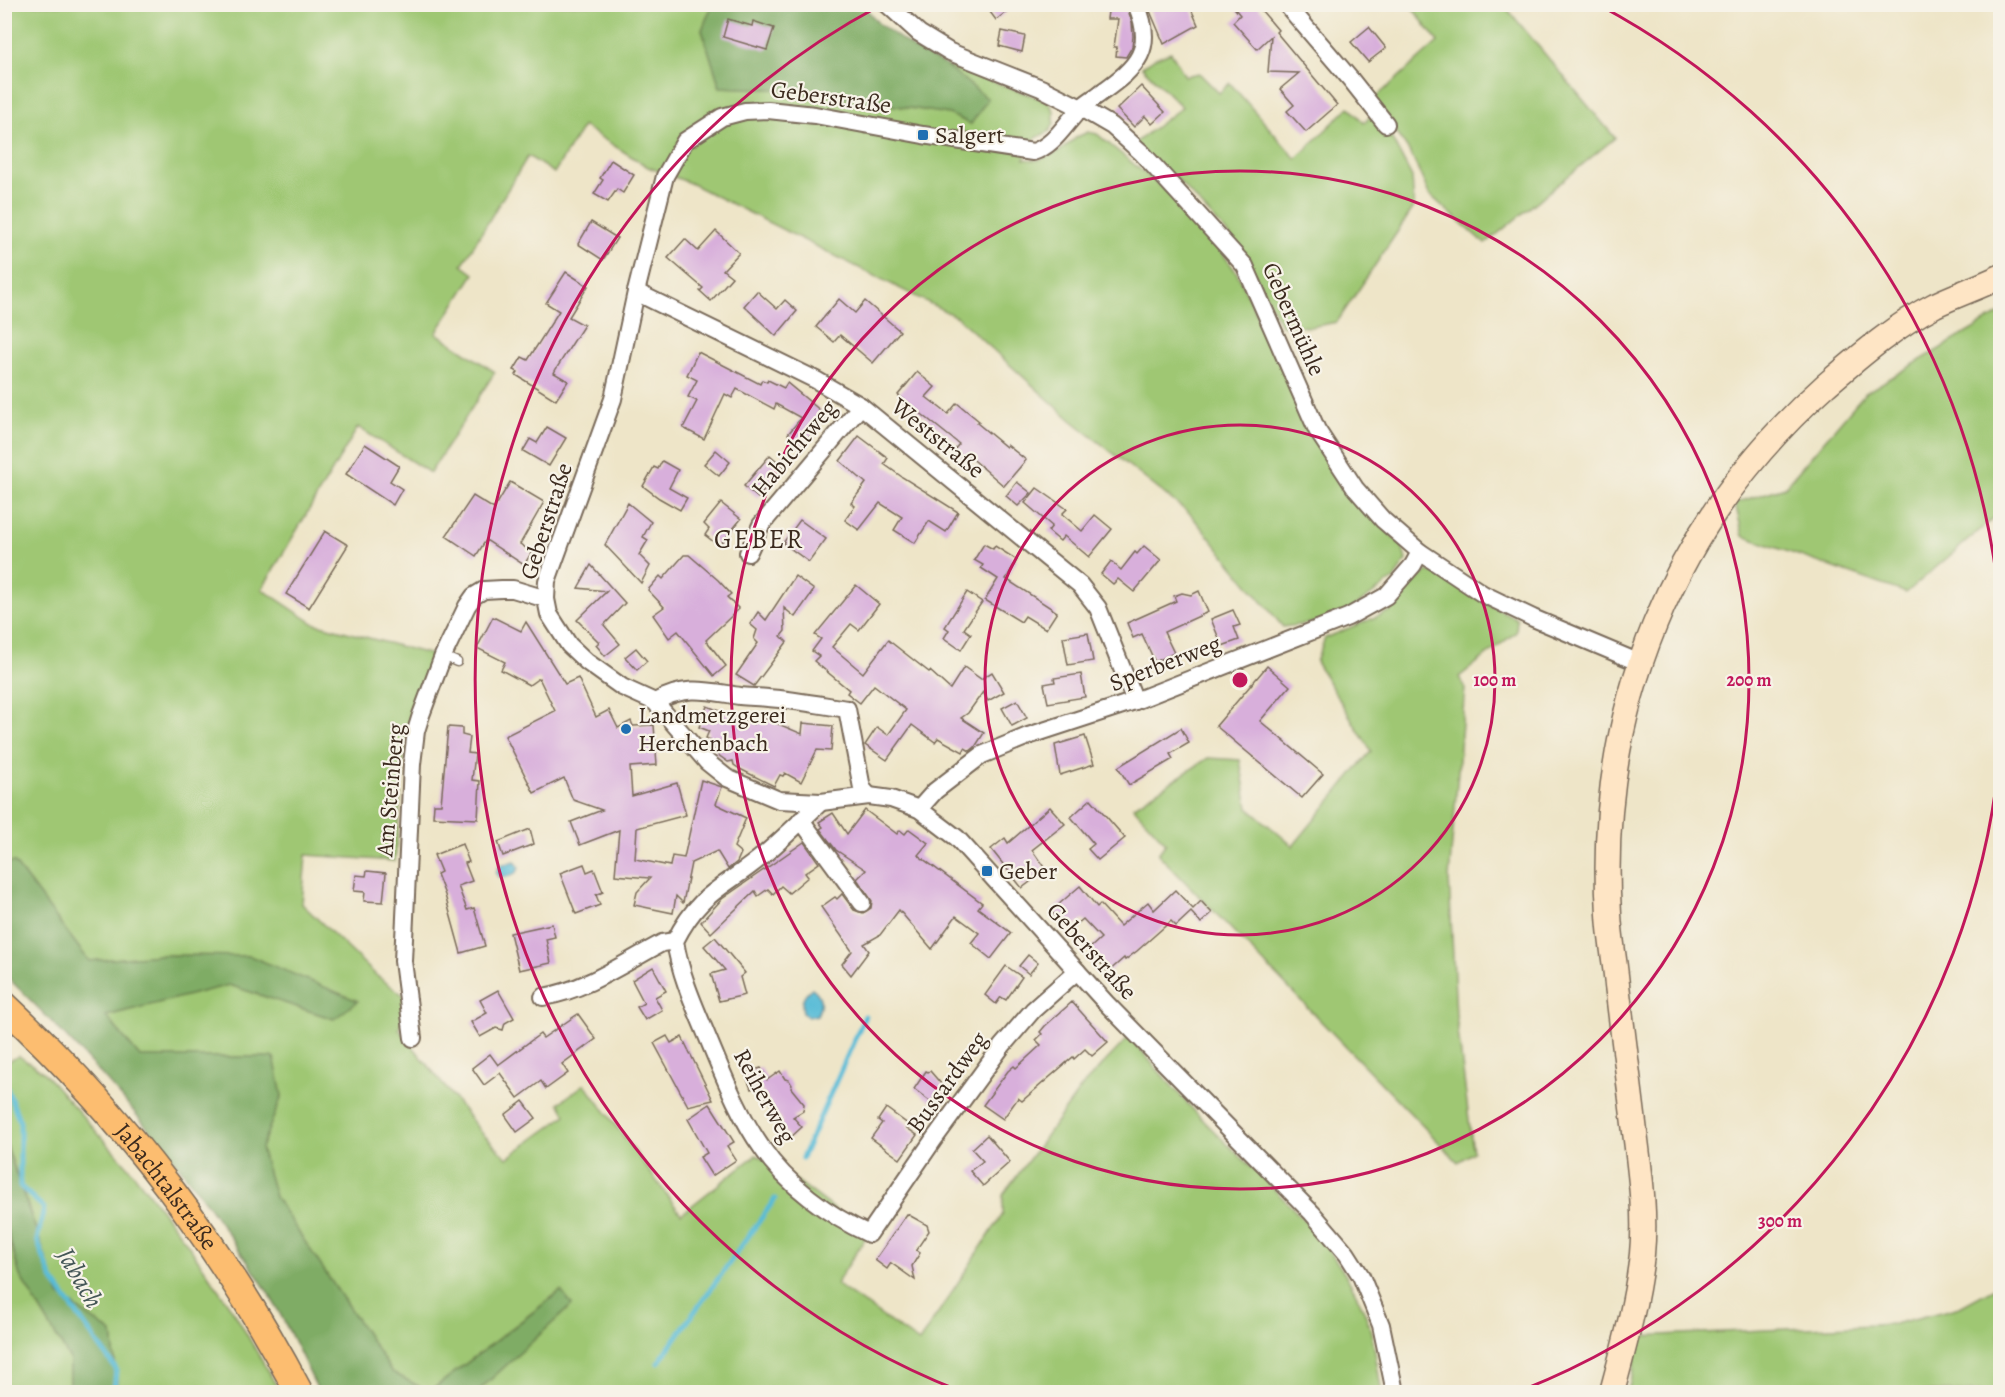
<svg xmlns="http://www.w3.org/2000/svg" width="2005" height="1397" font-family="Alegreya,serif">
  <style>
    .green { fill: #9fc773; stroke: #6d7848; stroke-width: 1.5 }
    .forest { fill: #7fac65; stroke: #5d6b42; stroke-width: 1.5 }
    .water { fill: #59bcd7; stroke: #4a737a; stroke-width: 1.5 }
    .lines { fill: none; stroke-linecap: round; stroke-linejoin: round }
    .stream { stroke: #59bcd7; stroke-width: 5 }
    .building { fill: #d8afdb }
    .lane-casing { stroke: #7a6b5a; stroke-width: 11 }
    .street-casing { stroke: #7a6b5a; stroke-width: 20 }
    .secondary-casing { stroke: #7a6b5a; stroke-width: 27 }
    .primary-casing { stroke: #7a6b5a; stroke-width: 30 }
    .lane { stroke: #fff; stroke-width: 8 }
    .street { stroke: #fff; stroke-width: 16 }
    .secondary { stroke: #fee5c5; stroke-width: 24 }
    .primary { stroke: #fcbd6f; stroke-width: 27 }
    .ring { fill: none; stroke: #c2185b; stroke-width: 3 }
    .poi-dot { fill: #1f6fb2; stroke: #f7f3e8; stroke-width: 2 }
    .labels { text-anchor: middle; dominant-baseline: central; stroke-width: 4.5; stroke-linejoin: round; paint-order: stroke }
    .street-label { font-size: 24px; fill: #3b2a1e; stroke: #f7f3e8 }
    .poi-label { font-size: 24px; fill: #3b2a1e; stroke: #f7f3e8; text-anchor: start }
    .water-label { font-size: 26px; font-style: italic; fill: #445656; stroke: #f7f3e8 }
    .quarter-label { font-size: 27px; letter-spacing: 1.5px; fill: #3b2a1e; stroke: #f7f3e8 }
    .centre { fill: #c2185b; stroke: #f7f3e8; stroke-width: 3 }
    .ring-label { font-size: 18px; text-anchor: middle; font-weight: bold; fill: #c2185b; stroke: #f7f3e8; stroke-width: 4.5; stroke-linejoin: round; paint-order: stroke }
  </style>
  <rect width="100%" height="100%" fill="#f7f3e8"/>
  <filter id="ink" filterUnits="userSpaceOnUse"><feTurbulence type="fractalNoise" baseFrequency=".0167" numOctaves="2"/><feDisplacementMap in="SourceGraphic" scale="12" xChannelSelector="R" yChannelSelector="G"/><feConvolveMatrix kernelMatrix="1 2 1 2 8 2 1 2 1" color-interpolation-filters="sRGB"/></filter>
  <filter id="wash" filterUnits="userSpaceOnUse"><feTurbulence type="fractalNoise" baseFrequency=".008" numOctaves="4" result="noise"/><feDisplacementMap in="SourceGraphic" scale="24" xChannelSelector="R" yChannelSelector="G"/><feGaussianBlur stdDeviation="1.35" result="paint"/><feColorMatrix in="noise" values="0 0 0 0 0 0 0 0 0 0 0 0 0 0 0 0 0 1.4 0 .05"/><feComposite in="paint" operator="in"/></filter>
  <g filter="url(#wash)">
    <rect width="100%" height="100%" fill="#eee5c8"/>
    <g class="green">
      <path d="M 5,5 L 712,5 L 702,30 L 720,87 L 792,90 L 949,114 L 971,124 L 987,99 L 945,65 L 1048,101 L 1054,111 L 1054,123 L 1050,131 L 1034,139 L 1024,159 L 1038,160 L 1060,151 L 1077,137 L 1088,132 L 1097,134 L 1164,189 L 1217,246 L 1237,273 L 1321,452 L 1350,492 L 1402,546 L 1406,560 L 1394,579 L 1345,613 L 1313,623 L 1283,627 L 1191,515 L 1071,420 L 957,317 L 690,183 L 648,167 L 583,126 L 554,173 L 528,156 L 462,265 L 474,274 L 436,333 L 495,372 L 430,473 L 358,427 L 262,589 L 313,623 L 436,656 L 407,728 L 395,861 L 306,855 L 302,904 L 377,976 L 409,999 L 399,1029 L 481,1132 L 507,1158 L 566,1115 L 559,1103 L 585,1084 L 681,1214 L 756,1155 L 773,1163 L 868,1234 L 836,1284 L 919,1342 L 1003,1214 L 1003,1195 L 1084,1084 L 1129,1037 C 1155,1066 1180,1097 1208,1125 C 1263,1181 1328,1231 1361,1304 C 1374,1330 1376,1364 1382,1392 L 477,1392 L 571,1306 L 560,1291 L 429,1392 L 392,1372 L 275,1197 L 261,1148 L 282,1096 L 274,1057 L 140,1057 L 106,1016 L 229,985 L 334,1019 L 250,956 L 160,955 L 89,961 L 14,862 L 5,864 Z"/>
      <polygon points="1410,5 1504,5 1615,138 1485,244 1429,194 1411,154 1374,99 1438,42"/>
      <polygon points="1171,52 1185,76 1199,73 1219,93 1230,83 1296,159 1349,107 1364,123 1374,113 1392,139 1412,177 1414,207 1337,322 1310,327 1281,325 1241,248 1176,178 1131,146 1182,107 1142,67 1155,58"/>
      <polygon points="2000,313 2000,513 1906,593 1743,536 1735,503 1785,487 1865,393"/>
      <polygon points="1427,571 1438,575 1479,599 1517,619 1516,632 1459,677 1465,688 1449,878 1456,1015 1473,1152 1458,1162 1158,854 1166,843 1133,807 1208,758 1240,760 1248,808 1293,846 1371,751 1316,662 1325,638 1391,611 1388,606"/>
      <polygon points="19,1056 43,1072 130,1169 186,1242 235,1314 280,1392 118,1392 112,1333 59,1295 5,1140 4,1063"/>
      <polygon points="4,1222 20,1276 70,1359 70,1392 5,1392"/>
      <polygon points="2000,1285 2000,1392 1628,1392 1640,1336 1894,1324 1960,1307"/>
    </g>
    <g class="forest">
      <polygon points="712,5 863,5 878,23 915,49 945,65 988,99 971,124 949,114 792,90 720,87 702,30"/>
      <path d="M 14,862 L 89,961 L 160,955 L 250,956 L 358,1001 L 334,1019 L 229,985 L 106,1016 L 140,1057 L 274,1057 L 282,1096 L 261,1148 L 275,1197 L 392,1372 L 429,1392 L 561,1291 L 572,1305 L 477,1392 L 319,1392 C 302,1359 287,1323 267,1291 C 256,1273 243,1256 231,1238 C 164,1140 90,1058 5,975 L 5,864 Z"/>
      <polygon points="4,1140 59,1295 112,1333 118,1392 70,1392 70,1359 20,1276 5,1222"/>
    </g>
    <g class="water">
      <path d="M 515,861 L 519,867 C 518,875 505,879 498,876 L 496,873 L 499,866 Z"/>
      <path d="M 812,988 C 822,995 822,1005 817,1015 L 808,1017 L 803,1013 C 801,1002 802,995 812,988 Z"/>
    </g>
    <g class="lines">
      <g class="stream">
        <polyline points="4,1081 20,1122 20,1186 44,1208 37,1240 52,1279 116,1369 114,1392"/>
        <polyline points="802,1158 865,1016"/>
        <polyline points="658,1363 775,1199"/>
      </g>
    </g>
    <g id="blocks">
      <g class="building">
        <polygon points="984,4 1016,4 996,20"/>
        <polygon points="1109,4 1126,4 1132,22 1133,36 1132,47 1126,57 1116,56 1117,47 1114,47 1118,19 1107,19"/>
        <polygon points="1147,4 1189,4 1198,25 1164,44"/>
        <polygon points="1231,4 1256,4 1278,30 1276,32 1337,105 1306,132 1287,111 1294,105 1280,89 1299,73 1268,72 1271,36 1257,49 1233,22 1240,15"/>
        <polygon points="728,19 752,26 753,21 774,28 767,50 723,37"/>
        <polygon points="1369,27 1386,48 1368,62 1351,42"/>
        <polygon points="1002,31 1025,36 1022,52 999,46"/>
        <polygon points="1141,86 1165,112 1152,124 1145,116 1134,127 1117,109"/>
        <polygon points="611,160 634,175 623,193 617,189 608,202 594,194 603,180 600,178"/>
        <polygon points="591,222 617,238 603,260 578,244"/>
        <polygon points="716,231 739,253 723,270 732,277 711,301 700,291 703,288 668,258 685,239 698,251"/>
        <polygon points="566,272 588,286 569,317 584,325 556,369 554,373 568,381 556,400 516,375 518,372 514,370 522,357 528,360 559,311 546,303"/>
        <polygon points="757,291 777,309 785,300 797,311 776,336 744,306"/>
        <polygon points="839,299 855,313 865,301 900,331 873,363 840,335 834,342 816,327"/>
        <polygon points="698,352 760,384 762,380 767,382 768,380 784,388 787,383 827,416 802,446 788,434 801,418 776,404 774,409 737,389 732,398 725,394 704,439 683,428 697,401 688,397 697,380 687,375"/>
        <polygon points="917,372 935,387 926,397 948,414 957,403 979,421 977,423 1006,447 1007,445 1026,460 1004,486 968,455 964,459 954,450 959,444 898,395"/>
        <polygon points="547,427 566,438 549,466 523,451 530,439 537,443"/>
        <polygon points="859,436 888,458 884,464 902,477 958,512 946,532 929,521 915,543 894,530 902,517 880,503 859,530 845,520 855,506 851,503 866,483 840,461"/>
        <polygon points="365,444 399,466 390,481 402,489 393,505 346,474"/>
        <polygon points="716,450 730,462 719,476 704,464"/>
        <polygon points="770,455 784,467 758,498 744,486"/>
        <polygon points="662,461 678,470 669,488 687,498 680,510 659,498 643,486 654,467 658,469"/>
        <polygon points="510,482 544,502 520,544 532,552 524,565 486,540 476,556 446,536 473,496 494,509"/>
        <polygon points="1017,482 1031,493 1018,506 1006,496"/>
        <polygon points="1037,488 1067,509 1062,514 1082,531 1095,515 1112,529 1089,557 1064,536 1060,541 1048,531 1052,526 1025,503"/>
        <polygon points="628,503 651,522 643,537 648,540 639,555 650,566 641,583 605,545"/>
        <polygon points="721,503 741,519 719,546 705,535 709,529 704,524"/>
        <polygon points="800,520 826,539 809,562 783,543"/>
        <polygon points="325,531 348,545 309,608 286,594"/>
        <polygon points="984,544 993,549 995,546 1017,560 1006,579 1057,612 1046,629 1025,616 1021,622 985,600 998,579 981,568 983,565 974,560"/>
        <polygon points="1144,546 1161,560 1134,592 1118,579 1113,584 1101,574 1111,561 1121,570 1135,552 1137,554"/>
        <polygon points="684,555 689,555 718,580 731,594 727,597 739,609 706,640 726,666 714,676 678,631 669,638 653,615 664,607 648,590 660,576 663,579"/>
        <polygon points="591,565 625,603 604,625 620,644 605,656 596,645 599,642 577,620 607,591 578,588"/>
        <polygon points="795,576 814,590 795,617 784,608 785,631 781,636 787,642 754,686 736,675 758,643 754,639 757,630 750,624 758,612 766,620"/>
        <polygon points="856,585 879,604 859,630 851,624 832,647 863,673 888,640 929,672 930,671 950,689 964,667 981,679 992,672 1004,692 988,701 983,692 968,713 961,718 984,733 975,747 970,751 965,748 963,752 938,738 935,742 912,725 887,760 865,745 877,727 888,735 906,710 874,685 860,703 847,693 849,690 814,661 819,656 812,651 821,639 815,635"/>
        <polygon points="1199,591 1208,612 1164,632 1174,653 1155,662 1142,634 1133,638 1127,623 1176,601 1174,596 1182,593 1191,595"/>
        <polygon points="967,592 982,602 964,629 971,634 961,650 944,638 949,630 945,627"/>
        <polygon points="1233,610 1240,625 1234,627 1239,640 1222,646 1211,619"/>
        <polygon points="493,617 521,631 526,622 565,684 578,678 596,717 609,710 618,728 631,721 633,726 654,725 657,765 630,767 632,796 677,783 686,815 637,828 635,859 670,866 672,856 684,858 701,780 722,787 716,804 746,818 734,847 741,853 737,862 728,869 717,851 691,863 683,903 676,896 673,913 634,905 637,892 650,878 615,875 619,830 580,845 571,822 602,810 573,800 564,778 534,793 505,736 555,711 539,678 529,685 501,670 505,662 477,648"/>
        <polygon points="1088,633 1093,661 1068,665 1063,637"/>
        <polygon points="636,648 647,661 637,670 625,657"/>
        <polygon points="1267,666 1290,686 1260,721 1323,774 1302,798 1216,726"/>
        <polygon points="1081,674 1085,697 1048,703 1044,684 1055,682 1054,678"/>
        <polygon points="1017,700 1027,718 1012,726 1002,708"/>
        <polygon points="707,706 753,724 757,715 802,734 803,723 833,726 831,751 817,750 801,782 785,773 783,776 780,775 774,786 740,769 734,765 733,761 728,762 714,752 719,744 706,738 709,731 699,727"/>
        <polygon points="448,727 462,728 462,735 470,737 468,753 475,754 472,780 480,781 478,819 433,817 434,804 441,804"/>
        <polygon points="1181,728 1189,743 1170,754 1173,759 1129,785 1118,767"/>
        <polygon points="1085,736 1094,764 1060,775 1055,745"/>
        <polygon points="1091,799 1125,838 1098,860 1088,849 1094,844 1071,817"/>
        <polygon points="1050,807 1065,824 1032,850 1046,870 1022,888 991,849 1005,838 1008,843"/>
        <polygon points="865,810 897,834 900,830 905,834 909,829 928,843 918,855 982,903 978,908 1011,933 991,959 971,943 979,933 956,916 932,949 899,910 880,935 864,944 869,951 851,975 842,964 852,951 821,907 835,897 837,899 842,894 854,910 863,913 871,908 872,901 857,879 866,870 836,850 820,829 823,827 819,822 833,813 847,834"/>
        <polygon points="530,829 534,844 503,856 498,842"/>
        <polygon points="804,842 819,863 805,873 808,877 789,893 781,886 773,894 768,889 758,896 755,891 711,933 701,922 722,899"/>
        <polygon points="462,844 469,862 465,863 472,881 458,886 467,910 474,908 485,946 461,953 445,895 437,874 441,872 434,855"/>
        <polygon points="584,864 587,872 594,869 603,892 596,895 600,905 576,914 560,873"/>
        <polygon points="367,871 386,873 383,902 364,901 365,892 354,891 356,875 366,876"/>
        <polygon points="1080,886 1097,907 1100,904 1120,926 1148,902 1154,910 1175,890 1193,909 1201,901 1212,913 1201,923 1191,912 1176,926 1171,921 1137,951 1125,960 1124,958 1108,972 1089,949 1101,938 1083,919 1069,931 1051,911"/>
        <polygon points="552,924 555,937 546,939 551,963 519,970 510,933"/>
        <polygon points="715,937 745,973 740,977 745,995 719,1001 711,974 725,970 704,946"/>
        <polygon points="1028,955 1038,963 1029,974 1019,966"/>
        <polygon points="1006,966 1022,977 1006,1000 1001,997 996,1004 985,995"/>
        <polygon points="653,967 666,991 655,997 662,1010 645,1020 637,1007 644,1003 632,980"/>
        <polygon points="498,990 514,1018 505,1023 503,1030 496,1028 480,1037 471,1022 487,1013 480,1000"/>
        <polygon points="1072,1002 1108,1042 1092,1056 1085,1049 1074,1059 1073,1057 1022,1101 1018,1098 1003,1119 983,1105 1008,1071 1014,1066 1016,1068 1041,1045 1036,1040 1042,1034 1040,1032 1045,1026"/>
        <polygon points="578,1014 596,1039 562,1064 568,1073 546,1089 541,1081 518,1098 500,1073 484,1085 472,1068 490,1054 498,1065 540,1034 543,1038"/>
        <polygon points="667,1036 671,1043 682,1037 713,1100 688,1106 654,1043"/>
        <polygon points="761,1068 767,1080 780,1071 785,1079 789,1080 792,1085 791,1088 804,1104 803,1111 793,1117 802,1127 790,1138 780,1126 783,1123 759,1086 751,1089 745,1073"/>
        <polygon points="926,1071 928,1072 930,1071 943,1086 931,1102 914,1089"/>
        <polygon points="523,1101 536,1118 517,1132 505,1115"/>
        <polygon points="710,1104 734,1142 727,1146 736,1160 712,1176 700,1157 707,1153 688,1119"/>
        <polygon points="886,1108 909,1125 907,1128 917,1135 900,1159 871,1138 882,1123 878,1120"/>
        <polygon points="987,1135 1010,1162 983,1186 970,1171 983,1161 972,1149"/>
        <polygon points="907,1214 927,1225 929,1231 916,1250 920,1253 912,1266 915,1280 891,1263 887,1269 875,1260"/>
      </g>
    </g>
  </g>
  <g filter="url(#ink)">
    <use href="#blocks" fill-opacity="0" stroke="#7a6b5a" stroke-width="1.5"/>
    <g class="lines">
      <g class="lane-casing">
        <polyline id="lane" points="443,656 457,662"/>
      </g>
      <g class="street-casing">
        <g id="street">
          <polyline points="887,4 919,33 950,52 1041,88 1081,108 1112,126 1142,153 1245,266 1317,430 1355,488 1383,520 1420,552 1483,594 1533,618 1640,663"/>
          <path d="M 1136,4 C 1156,49 1137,67 1102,92 C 1095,98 1086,102 1080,109 C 1065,124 1054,146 1033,152 L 923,135 L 815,115 L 768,110 L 745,111 L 722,117 L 685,141 L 665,176 L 636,292 L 613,399 L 547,581 L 546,599 L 549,614 L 569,645 L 587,662 L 622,687 L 655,702 L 707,762 L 727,778 L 779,800 L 821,802 L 869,796 L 891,799 L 919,809 L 957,838 L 1106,1003 L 1312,1213 L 1347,1254 L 1361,1276 L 1381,1325 L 1395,1392"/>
          <polyline points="1286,4 1352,81 1386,124"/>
          <polyline points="636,292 816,380 861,406 1080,585 1098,608 1135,701"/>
          <polyline points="748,553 761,525 861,406"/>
          <path d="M 655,702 C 686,684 707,691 740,696 C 749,697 759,697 768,698 C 795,700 821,705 847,709 L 862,788 L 869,796"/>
          <path d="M 821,802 C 801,821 781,841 760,858 C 722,889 699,893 675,941 C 680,974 694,1005 707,1036 C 723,1074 738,1114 762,1148 C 786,1184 829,1216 869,1234 L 934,1139 L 1002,1046 L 1033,1010 L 1077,971"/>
          <polyline points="919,809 935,791 982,755 1028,736 1135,701 1348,617 1386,596 1413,565 1420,552"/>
          <polyline points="801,820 862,903"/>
          <path d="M 543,997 C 586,990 624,963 662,943 L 675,941"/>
          <polyline points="413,1038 403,961 412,764 416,731 421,715 443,656 467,606 474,596 484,590 502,589 513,589 546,599"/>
        </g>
      </g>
      <g class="secondary-casing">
        <path id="secondary" d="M 1612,1392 C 1624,1347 1637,1301 1642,1254 C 1646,1214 1640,1172 1635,1132 C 1629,1083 1623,1034 1617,985 C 1615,961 1610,938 1609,914 C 1596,709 1673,521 1826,385 C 1860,356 1896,325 1935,305 C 1956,295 1979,287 2000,277"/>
      </g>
      <g class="primary-casing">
        <g id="primary">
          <path id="s1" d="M 4,1005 C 126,1119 221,1245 299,1392"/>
        </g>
      </g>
      <use href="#lane" class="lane"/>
      <use href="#street" class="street"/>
      <use href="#secondary" class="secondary"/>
      <use href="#primary" class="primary"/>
    </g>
  </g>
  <g class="ring">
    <circle cx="1240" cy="680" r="255"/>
    <circle cx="1240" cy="680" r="509"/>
    <path d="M2000 753A764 764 0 0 1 1520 1391M960 1391A764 764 0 0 1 881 5M1599 5A764 764 0 0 1 2000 607"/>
  </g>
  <g class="poi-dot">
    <rect x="917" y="129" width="12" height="12" rx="3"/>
    <circle cx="626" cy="729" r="6"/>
    <rect x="981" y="865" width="12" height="12" rx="3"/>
  </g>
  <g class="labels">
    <g class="street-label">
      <text transform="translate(831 97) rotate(8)">Geberstraße</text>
      <text transform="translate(1294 319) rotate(66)">Gebermühle</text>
      <text transform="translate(938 438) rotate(39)">Weststraße</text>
      <text transform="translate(794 448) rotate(-50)">Habichtweg</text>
      <text transform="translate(546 521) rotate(-72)">Geberstraße</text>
      <text transform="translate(1165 663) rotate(-21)">Sperberweg</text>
      <text transform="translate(390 790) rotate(-85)">Am Steinberg</text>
      <text transform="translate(1092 951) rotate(48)">Geberstraße</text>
      <text transform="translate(947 1082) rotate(-54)">Bussardweg</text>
      <text transform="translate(765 1096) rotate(61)">Reiherweg</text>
      <text stroke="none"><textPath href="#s1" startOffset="244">Jabachtalstraße</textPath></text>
    </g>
    <g class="poi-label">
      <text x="935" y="135">Salgert</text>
      <text x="638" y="715">Landmetzgerei<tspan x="638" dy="28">Herchenbach</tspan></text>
      <text x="999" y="871">Geber</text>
    </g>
    <g class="water-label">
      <text transform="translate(80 1278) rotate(60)">Jabach</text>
    </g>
    <g class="quarter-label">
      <text x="759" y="539">GEBER</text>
    </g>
  </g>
  <circle cx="1240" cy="680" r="9" class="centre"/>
  <g class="ring-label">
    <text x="1495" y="686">100 m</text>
    <text x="1749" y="686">200 m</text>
    <text x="1780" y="1227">300 m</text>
  </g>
  <rect width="2005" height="1397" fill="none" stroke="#f7f3e8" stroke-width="24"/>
</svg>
